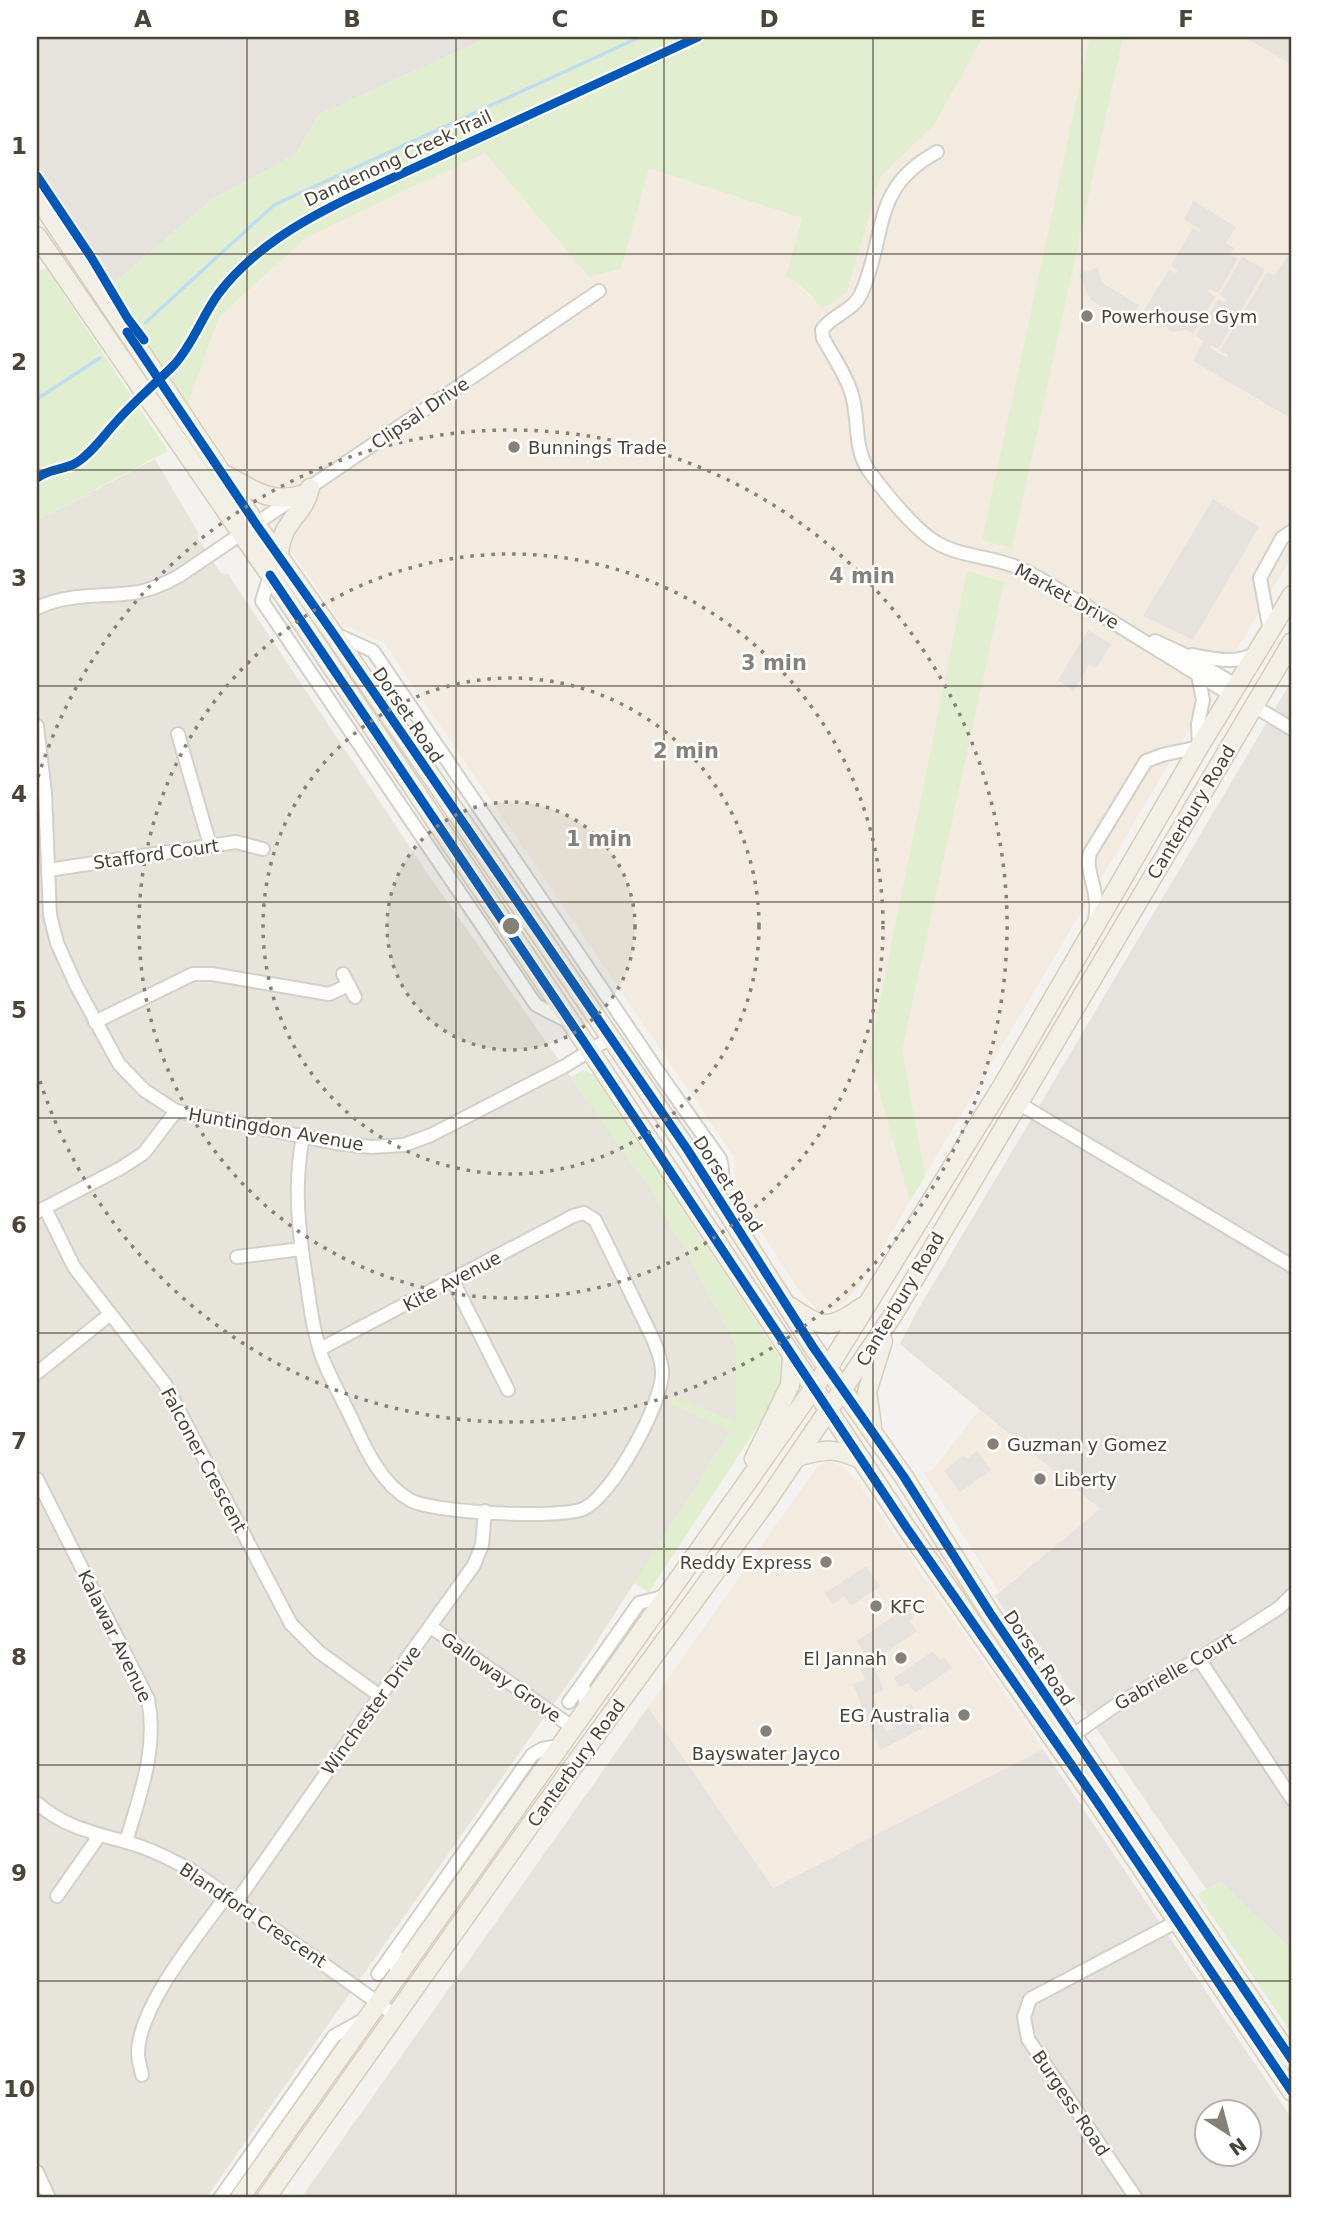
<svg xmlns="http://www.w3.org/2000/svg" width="1329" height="2235" font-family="'DejaVu Sans',sans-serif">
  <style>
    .residential { fill: #e7e4dc }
    .commercial { fill: #f3ebdf }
    .industrial { fill: #e6e2de; fill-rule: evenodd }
    .green { fill: #e1eecf }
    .parking { fill: #e6e3df }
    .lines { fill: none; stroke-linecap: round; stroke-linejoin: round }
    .stream { stroke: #c0ddf1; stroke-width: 3.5 }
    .minor-casing { stroke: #d2d0cb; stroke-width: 16 }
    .primary-casing { stroke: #d6cebb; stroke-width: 21 }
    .minor { stroke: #fdfdfc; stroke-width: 12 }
    .primary { stroke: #f2efe6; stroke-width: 18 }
    .cycleway-casing { stroke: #fff; stroke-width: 13 }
    .cycleway { stroke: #0057b8; stroke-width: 9 }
    .grid { fill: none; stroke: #4b4439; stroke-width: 2; stroke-opacity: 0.55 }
    .ring { fill: none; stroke: #868178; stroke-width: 3.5; stroke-dasharray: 3.5 7 }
    .poi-dot { fill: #868178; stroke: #fff; stroke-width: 2.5 }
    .labels { text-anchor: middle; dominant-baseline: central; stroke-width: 5; stroke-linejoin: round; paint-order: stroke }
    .street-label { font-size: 18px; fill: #4b4439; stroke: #fff }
    .poi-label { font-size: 18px; fill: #4b4439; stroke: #fff; text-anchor: start }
    .centre { fill: #868178; stroke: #fff; stroke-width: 3.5 }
    .ring-label { font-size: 21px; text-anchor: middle; font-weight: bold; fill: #868178; stroke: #fff; stroke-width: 5; stroke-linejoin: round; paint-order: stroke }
    .neatline { fill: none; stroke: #4b4439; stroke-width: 2.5 }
    .grid-label { font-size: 23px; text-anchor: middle; font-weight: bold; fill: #4b4439 }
  </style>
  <rect width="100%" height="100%" fill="#f4f2ee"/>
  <g class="residential">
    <polygon points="1244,37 1292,37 1292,65"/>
    <polygon points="155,459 198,532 198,539 221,573 228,574 425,870 655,1196 736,1344 736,1423 589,1654 206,2198 37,2198 37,520"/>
  </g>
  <g class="commercial">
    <polygon points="983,37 1244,37 1292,65 1292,556 859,1287 839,1307 819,1312 798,1289 736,1193 734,1157 384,643 342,624 188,403 219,317 307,237 485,153 589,277 621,269 649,167 802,218 786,275 817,302 880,177 934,125"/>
    <polygon points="979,1410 1101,1510 999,1592 923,1472 932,1471"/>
    <polygon points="828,1461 842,1466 858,1482 1043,1749 773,1888 648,1707 817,1467"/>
  </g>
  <g class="industrial">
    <polygon points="37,37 489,37 318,115 296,154 211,200 104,292 37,193"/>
    <polygon points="1292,680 1292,1950 1221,1882 1206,1889 1029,1630 1021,1635 995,1596 1100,1509 900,1344 916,1313"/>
    <path d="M 648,1707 L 773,1888 L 1043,1749 L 1292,2119 L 1292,2198 L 301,2198 ZM 1206,2112 L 1248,2112 L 1248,2154 L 1206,2154 Z"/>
  </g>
  <g class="green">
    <polygon points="489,37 983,37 934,125 880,177 847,292 822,309 809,293 786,276 802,218 649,168 621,269 589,277 485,153 307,237 219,317 188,403 104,292 211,200 296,154 318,115"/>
    <polygon points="1090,37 1123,37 1012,548 982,540"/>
    <polygon points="46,268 168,451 37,520 37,272"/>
    <polygon points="967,571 1004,582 902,1050 925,1176 910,1201 869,1055"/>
    <polygon points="583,1070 593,1074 787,1368 779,1394 649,1592 634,1583 731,1431 670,1404 673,1396 736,1422 736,1344 655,1196 571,1077"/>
    <polygon points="1221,1882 1292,1950 1292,2034 1197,1894"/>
  </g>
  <g class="parking">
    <polygon points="1194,201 1236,227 1226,243 1234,248 1230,254 1238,259 1218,293 1210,289 1208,292 1215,297 1193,334 1185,330 1172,332 1143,312 1169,270 1175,273 1178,270 1171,265 1193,228 1199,232 1201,230 1184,219"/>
    <polygon points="1242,257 1265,270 1218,349 1211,345 1209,348 1227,358 1228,355 1220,351 1267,272 1274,276 1287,257 1292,260 1292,419 1193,361 1203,341 1196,336 1218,299 1225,302 1227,299 1220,295"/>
    <polygon points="1098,267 1101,280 1105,285 1139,305 1128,322 1091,300 1088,295 1079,274"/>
    <polygon points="1213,499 1259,527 1193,640 1143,616"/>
    <polygon points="1088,630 1111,644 1096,668 1089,664 1074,691 1058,680"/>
    <polygon points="977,1451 991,1470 960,1492 944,1471 963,1455 967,1459"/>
    <polygon points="866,1566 880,1586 851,1606 844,1596 833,1604 825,1593"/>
    <polygon points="907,1607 914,1618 910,1621 917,1631 869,1664 873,1664 884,1690 872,1695 886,1732 894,1728 888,1719 911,1703 923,1728 880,1750 853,1684 865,1679 861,1669 868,1666 861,1654 864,1651 857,1641"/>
    <polygon points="933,1651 940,1660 944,1657 952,1668 915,1693 908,1683 900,1687 894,1678"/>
  </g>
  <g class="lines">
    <g class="stream">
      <polyline points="145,323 274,205 640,37"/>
      <polyline points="37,399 100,358"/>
    </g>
    <g class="minor-casing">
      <g id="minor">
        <path d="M 937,152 C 869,189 888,235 861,294 C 853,311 832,315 822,330 L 823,338 C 833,357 846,374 852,395 C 859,419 854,446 867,468 C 881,488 911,525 931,539 C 957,558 992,555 1021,569 C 1039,577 1055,588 1072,598 C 1126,629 1178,663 1231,695"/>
        <polyline points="270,575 262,601 536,1005 571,1023"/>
        <path d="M 37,608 C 70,592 104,598 139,592 C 153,589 166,583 179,576 L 599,291"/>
        <polyline points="1270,631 1260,578 1282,538 1292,531"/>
        <path d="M 333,633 L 373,651 L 661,1076 L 720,1159 C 724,1172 722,1182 717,1194"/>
        <polyline points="1155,641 1181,653 1237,686"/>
        <path d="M 1192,655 C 1214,659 1235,665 1256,653"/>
        <polyline points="1254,706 1292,729"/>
        <polyline points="37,726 45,793 50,915 57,943 76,985 119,1064 144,1090 176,1111 336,1143 371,1147 404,1145 431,1135 565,1066 610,1038"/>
        <polyline points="178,734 210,845"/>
        <polyline points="48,870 236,842 263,849"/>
        <path d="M 1095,919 C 1101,893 1084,871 1090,853 L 1146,761 L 1162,755 L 1199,747 L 1198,724 L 1203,700 L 1198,675"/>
        <polyline points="343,974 355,997"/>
        <polyline points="95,1022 193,974 212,974 329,994 349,985"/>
        <polyline points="1018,1103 1292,1266"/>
        <path d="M 303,1137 C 293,1186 299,1235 307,1284 C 310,1308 314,1334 322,1357 C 331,1380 344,1402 354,1424 C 367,1452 382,1484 410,1500 C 433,1513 558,1519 583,1509 C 611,1498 665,1400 662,1370 C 660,1348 646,1326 637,1306 C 623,1277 609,1248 595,1220 L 584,1213 L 573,1216 L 320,1349"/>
        <polyline points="45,1208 74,1267 165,1384 291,1624 319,1652 380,1696"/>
        <polyline points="37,1212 121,1168 144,1153 176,1111"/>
        <polyline points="237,1257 301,1249"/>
        <polyline points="453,1281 508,1390"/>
        <polyline points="37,1373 109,1315"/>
        <path d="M 37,1479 L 148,1699 C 158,1749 140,1794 126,1842"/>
        <polyline points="431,1627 572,1727"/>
        <polyline points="1199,1659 1292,1799"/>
        <polyline points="569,1702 583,1683"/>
        <polyline points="586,1708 583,1683 639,1603 659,1598 666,1594"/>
        <polyline points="1066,1740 1119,1703 1199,1659 1279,1608 1292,1595"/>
        <path d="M 37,1803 C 62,1826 94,1833 126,1842 C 149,1848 170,1859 191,1870 L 395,2015"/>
        <polyline points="57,1896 99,1836"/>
        <polyline points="237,1901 380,1696 474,1565 482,1545 485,1511"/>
        <polyline points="378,1974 396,1949"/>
        <polyline points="396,1977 396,1949 532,1755 542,1749 559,1746"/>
        <path d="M 142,2075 C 141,2068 138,2060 138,2054 C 138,2006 199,1934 227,1895"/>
        <polyline points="37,2172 49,2198"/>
        <polyline points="220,2198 334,2036 365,2019"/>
        <polyline points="1136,2198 1028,2039 1024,2017 1030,1999 1176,1922"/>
      </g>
    </g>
    <g class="primary-casing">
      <g id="primary">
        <polyline points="37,197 256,524 333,633 687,1149 813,1347 904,1477 990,1613 1292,2060"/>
        <polyline points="37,236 270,575 591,1052 906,1527 1095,1799 1292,2092"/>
        <path d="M 226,475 C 252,489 270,504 301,495"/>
        <path d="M 279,555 C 281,520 304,516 310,488"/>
        <path d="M 791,1307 C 822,1328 829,1331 862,1307"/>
        <polyline points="872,1426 867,1392 883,1341"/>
        <path d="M 797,1457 C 825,1449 835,1447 862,1460"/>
        <polyline points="754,1459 790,1385 792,1358"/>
        <polyline points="240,2198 828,1368 1004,1083 1199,747 1292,595"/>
        <polyline points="266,2198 531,1824 764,1505 893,1315 1292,642"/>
      </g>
    </g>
    <use href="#minor" class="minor"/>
    <use href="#primary" class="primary"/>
    <g class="cycleway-casing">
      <g id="cycleway">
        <polyline points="37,176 91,257 128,319 144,340"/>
        <polyline points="127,332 256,524 333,633 687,1149 813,1347 904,1477 990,1613 1292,2060"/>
        <path d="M 37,478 C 48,469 63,470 76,463 C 92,453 104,435 117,421 C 135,401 155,384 174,365 C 193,344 202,316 219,293 C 253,249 301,221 351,197 L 698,37"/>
        <polyline points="270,575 613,1085 906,1527 1095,1799 1292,2092"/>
      </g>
    </g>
    <use href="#cycleway" class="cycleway"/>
  </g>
  <path class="grid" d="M 247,37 L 247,2198M 456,37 L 456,2198M 664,37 L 664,2198M 873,37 L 873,2198M 1082,37 L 1082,2198M 37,254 L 1292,254M 37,470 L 1292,470M 37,686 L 1292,686M 37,902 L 1292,902M 37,1118 L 1292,1118M 37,1333 L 1292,1333M 37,1549 L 1292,1549M 37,1765 L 1292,1765M 37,1981 L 1292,1981"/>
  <circle cx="511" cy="926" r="124" fill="#868178" fill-opacity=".12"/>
  <g class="ring">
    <circle cx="511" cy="926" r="124"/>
    <circle cx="511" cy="926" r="248"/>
    <circle cx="511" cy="926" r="372"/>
    <path d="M38 777A496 496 0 1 1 38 1075"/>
  </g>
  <g class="poi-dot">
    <circle cx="1087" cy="316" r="7"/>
    <circle cx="514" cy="447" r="7"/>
    <circle cx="993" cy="1444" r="7"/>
    <circle cx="1040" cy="1479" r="7"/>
    <circle cx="826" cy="1562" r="7"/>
    <circle cx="876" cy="1606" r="7"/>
    <circle cx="901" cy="1658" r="7"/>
    <circle cx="964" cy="1715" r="7"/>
    <circle cx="766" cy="1731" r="7"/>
  </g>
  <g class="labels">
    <g class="street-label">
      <text transform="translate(398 158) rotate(-25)">Dandenong Creek Trail</text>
      <text transform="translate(420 413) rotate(-34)">Clipsal Drive</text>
      <text transform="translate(1067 596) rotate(29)">Market Drive</text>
      <text transform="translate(408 715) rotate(56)">Dorset Road</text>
      <text transform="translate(1191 812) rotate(-59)">Canterbury Road</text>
      <text transform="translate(156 854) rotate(-8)">Stafford Court</text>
      <text transform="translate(276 1129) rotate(10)">Huntingdon Avenue</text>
      <text transform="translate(728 1184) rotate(57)">Dorset Road</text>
      <text transform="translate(452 1281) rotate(-28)">Kite Avenue</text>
      <text transform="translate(900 1299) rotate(-59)">Canterbury Road</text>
      <text transform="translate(204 1460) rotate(62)">Falconer Crescent</text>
      <text transform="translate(115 1636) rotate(64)">Kalawar Avenue</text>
      <text transform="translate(1039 1658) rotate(56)">Dorset Road</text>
      <text transform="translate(1175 1671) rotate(-30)">Gabrielle Court</text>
      <text transform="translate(501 1677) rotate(35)">Galloway Grove</text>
      <text transform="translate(371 1710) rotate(-54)">Winchester Drive</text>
      <text transform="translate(576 1763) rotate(-54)">Canterbury Road</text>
      <text transform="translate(253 1915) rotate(34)">Blandford Crescent</text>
      <text transform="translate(1071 2103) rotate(56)">Burgess Road</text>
    </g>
    <g class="poi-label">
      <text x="1101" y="316">Powerhouse Gym</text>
      <text x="528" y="447">Bunnings Trade</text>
      <text x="1007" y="1444">Guzman y Gomez</text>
      <text x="1054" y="1479">Liberty</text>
      <text x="812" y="1562" text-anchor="end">Reddy Express</text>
      <text x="890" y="1606">KFC</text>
      <text x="887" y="1658" text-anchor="end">El Jannah</text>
      <text x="950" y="1715" text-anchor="end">EG Australia</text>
      <text x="766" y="1753" text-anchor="middle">Bayswater Jayco</text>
    </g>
  </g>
  <circle cx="511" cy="926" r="10" class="centre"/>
  <g class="ring-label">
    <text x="862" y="583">4 min</text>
    <text x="774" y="670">3 min</text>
    <text x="686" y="758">2 min</text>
    <text x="599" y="846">1 min</text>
  </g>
  <rect width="1329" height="2235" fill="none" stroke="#ffffff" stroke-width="77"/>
  <g transform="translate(1228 2133) rotate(144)"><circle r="33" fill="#ffffff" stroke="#b7b4b0" stroke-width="2"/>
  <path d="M0-5L12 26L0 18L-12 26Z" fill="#868178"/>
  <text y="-10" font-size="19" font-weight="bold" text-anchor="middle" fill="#4b4439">N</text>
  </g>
  <rect x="38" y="38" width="1252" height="2158" class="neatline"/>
  <g class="grid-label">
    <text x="143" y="27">A</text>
    <text x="352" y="27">B</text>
    <text x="560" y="27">C</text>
    <text x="769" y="27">D</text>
    <text x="978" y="27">E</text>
    <text x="1186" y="27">F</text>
    <text x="19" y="154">1</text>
    <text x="19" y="370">2</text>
    <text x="19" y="586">3</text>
    <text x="19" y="802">4</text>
    <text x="19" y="1018">5</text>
    <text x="19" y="1233">6</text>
    <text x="19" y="1449">7</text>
    <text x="19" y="1665">8</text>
    <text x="19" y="1881">9</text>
    <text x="19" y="2097">10</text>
  </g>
</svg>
